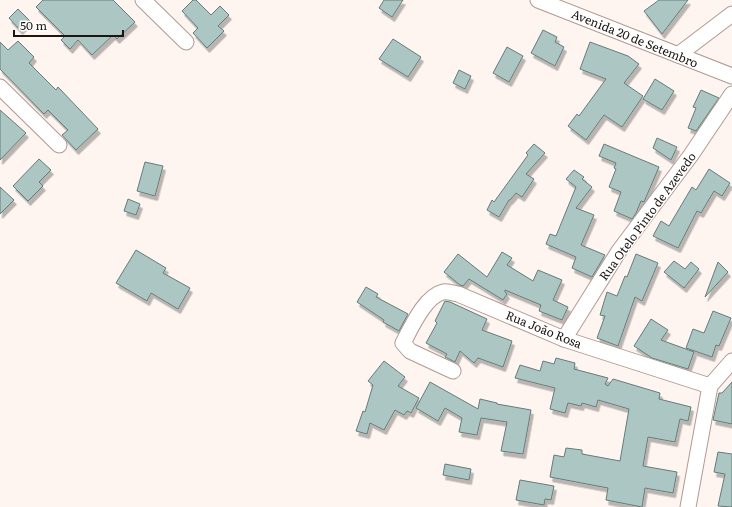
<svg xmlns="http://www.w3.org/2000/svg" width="732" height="507" font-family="Literata,serif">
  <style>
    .building { fill: #acc7c3; stroke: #637c79; filter: url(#shadow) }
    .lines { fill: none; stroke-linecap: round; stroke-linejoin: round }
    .minor-casing { stroke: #b19a93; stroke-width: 17 }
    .minor { stroke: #fff; stroke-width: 15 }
    .labels { text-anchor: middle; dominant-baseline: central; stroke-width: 3; stroke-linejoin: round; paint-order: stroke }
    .street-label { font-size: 12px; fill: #1d1512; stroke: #fff }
  </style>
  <defs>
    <filter id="shadow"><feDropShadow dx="2.5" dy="4.5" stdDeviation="0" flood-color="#0004"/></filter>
  </defs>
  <rect width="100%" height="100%" fill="#fef4f0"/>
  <g class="building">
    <polygon points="43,0 113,0 135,22 117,39 113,35 92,55 78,40 70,49 61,40 65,36 36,7"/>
    <polygon points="193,0 196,0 211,15 220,6 229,15 218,26 224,31 207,48 193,33 198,28 182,11"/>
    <polygon points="384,0 403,0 392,17 379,8"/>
    <polygon points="659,0 688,0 662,34 644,11"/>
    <polygon points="18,9 30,21 20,30 9,18"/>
    <polygon points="543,30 557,37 555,42 564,47 555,66 531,53"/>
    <polygon points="393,39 421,57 408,77 379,59"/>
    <polygon points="18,41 34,57 29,63 56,90 58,87 98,129 76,150 62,135 68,130 48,110 44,114 0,69 0,42 8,50"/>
    <polygon points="590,42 628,56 639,64 624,83 643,96 622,127 604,115 586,140 568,126 577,114 579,116 606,79 580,69"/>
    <polygon points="507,47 523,56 509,82 493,73"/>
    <polygon points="459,70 471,76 465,89 453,83"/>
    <polygon points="655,79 674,91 662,110 643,99"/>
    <polygon points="701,90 719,98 696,131 688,128 696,108 693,107"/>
    <polygon points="0,110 26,133 0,160"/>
    <polygon points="657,138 677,147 671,160 653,148"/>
    <polygon points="534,144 545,153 526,174 534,179 522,197 516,193 510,200 509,200 499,217 487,210 492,200 494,202 528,155 526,153"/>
    <polygon points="604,144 659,167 644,202 641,201 636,213 632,219 614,211 621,192 609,187 616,169 614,168 616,163 599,156"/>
    <polygon points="39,159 51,170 39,182 43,186 28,201 13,186"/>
    <polygon points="145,162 163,166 155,196 137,191"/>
    <polygon points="709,169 730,183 722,196 714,191 701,213 697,211 678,248 653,236 661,221 669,226 692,187 696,190"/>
    <polygon points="574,170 584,177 582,179 592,187 576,208 594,215 581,245 605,255 592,277 572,268 576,257 546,244 550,234 556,236 576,187 566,179"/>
    <polygon points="0,187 14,200 0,214"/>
    <polygon points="128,199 140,204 136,215 124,211"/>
    <polygon points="136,250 166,268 163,273 190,288 178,309 151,293 147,301 116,283"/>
    <polygon points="502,252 512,258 507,265 533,281 538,270 562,280 553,300 568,307 562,320 539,311 541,305 505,290 505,292 507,294 503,300 469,279 463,286 460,285 444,272 458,254 487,277"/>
    <polygon points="636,254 658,263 642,301 635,297 618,346 597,338 605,316 600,315 607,292 617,296 625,276 627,277"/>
    <polygon points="674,261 685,269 691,262 699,269 684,288 664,272"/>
    <polygon points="718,262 728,272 705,297"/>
    <polygon points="366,287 378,294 376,297 408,314 399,331 383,322 384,320 357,302"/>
    <polygon points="445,301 450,302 487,319 482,330 512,341 503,367 478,358 474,363 460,351 455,362 445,357 447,354 426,343 437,323 435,321"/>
    <polygon points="713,311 731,318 719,346 716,345 712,357 686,348 693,329 704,333"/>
    <polygon points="651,319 668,330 661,340 694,352 688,369 652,358 634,346"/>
    <polygon points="556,358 575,363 574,369 608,378 605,384 608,386 613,379 660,393 659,399 691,407 688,421 680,419 675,442 648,437 643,466 677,472 673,493 645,488 642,507 606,500 608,488 550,477 554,455 564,457 566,448 582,450 582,454 620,461 629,409 598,400 596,407 582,403 581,406 568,403 565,413 550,409 555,388 515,378 520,365 540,371 543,361 554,364"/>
    <polygon points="384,361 405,377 398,386 419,398 411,413 407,411 404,415 395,410 384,430 370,423 367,434 356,431 363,411 365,412 373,385 368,381"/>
    <polygon points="430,382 478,409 480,399 497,403 497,404 531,410 523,454 501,451 507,422 481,418 477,435 459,432 462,418 445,408 438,421 416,408"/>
    <polygon points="732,382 732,424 713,420 719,393 722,393"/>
    <polygon points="718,452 732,454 732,507 718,506 725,474 714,472"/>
    <polygon points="445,464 471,469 469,480 443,475"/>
    <polygon points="520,480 554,486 551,500 545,499 544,505 516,500"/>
  </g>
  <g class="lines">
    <g class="minor-casing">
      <g id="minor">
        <polyline points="143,0 186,42"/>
        <polyline points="538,0 732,76"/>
        <polyline points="678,55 732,14"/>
        <polyline points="0,87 59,145"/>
        <polyline points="564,339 619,251 691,155 732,94"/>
        <path d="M 453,371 L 410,351 L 403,343 C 411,328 425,296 443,292 C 447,291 453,293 458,294 L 564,339 L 710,386"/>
        <polyline points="688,507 710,386 732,361"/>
      </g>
    </g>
    <use href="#minor" class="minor"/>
  </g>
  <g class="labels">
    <g class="street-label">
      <text transform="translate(635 38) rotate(22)">Avenida 20 de Setembro</text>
      <text transform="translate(647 216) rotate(-54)">Rua Otelo Pinto de Azevedo</text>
      <text transform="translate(544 329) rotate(22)">Rua João Rosa</text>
    </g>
  </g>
  <path d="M14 30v6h109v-6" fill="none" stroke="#1d1512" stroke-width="2"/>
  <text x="20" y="30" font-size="12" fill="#1d1512" stroke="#ffffff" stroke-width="3" paint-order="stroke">50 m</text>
</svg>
